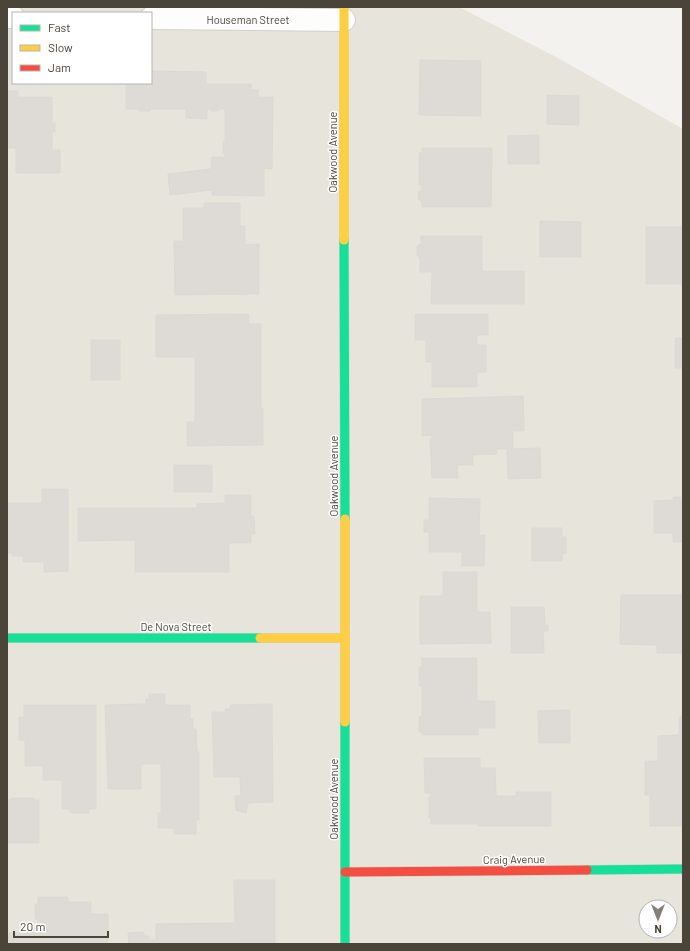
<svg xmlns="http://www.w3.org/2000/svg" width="690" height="951" font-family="Barlow,sans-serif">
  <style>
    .residential { fill: #e7e4dc; fill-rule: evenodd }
    .building { fill: #dedbd6; stroke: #dcd9d4 }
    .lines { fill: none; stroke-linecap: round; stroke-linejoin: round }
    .street-casing { stroke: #d2d0cb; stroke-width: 24 }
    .fast-casing { stroke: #d3cfc5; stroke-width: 10 }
    .slow-casing { stroke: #d3cfc5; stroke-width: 10 }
    .jam-casing { stroke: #d3cfc5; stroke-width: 10 }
    .street { stroke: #fdfdfc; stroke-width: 22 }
    .fast { stroke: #16e098; stroke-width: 9 }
    .slow { stroke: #ffcf43; stroke-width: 9 }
    .jam { stroke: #f24e42; stroke-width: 9 }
    .labels { text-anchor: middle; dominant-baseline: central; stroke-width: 3; stroke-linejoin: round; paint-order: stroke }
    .street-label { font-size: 11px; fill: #4b4439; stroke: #fff }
  </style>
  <rect width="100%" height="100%" fill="#f4f2ee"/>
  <path class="residential" d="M 7,7 L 459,7 L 558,58 L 683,129 L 683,944 L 7,944 ZM 13,13 L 151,13 L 151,83 L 13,83 ZM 646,907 L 670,907 L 670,931 L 646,931 Z"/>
  <g class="building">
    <polygon points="420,60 481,61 481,116 419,115"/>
    <polygon points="151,71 206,72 206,84 251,84 251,90 258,90 258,97 273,97 272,169 264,168 264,196 212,195 212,190 170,195 168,174 211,169 212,157 225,157 225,153 223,153 223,141 225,141 225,109 219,109 219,111 211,111 211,109 207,109 207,119 186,118 186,109 150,109 150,111 139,111 139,109 126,109 126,83 151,83"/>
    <polygon points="7,91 18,91 18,97 52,97 52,123 55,123 55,132 52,132 52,150 60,150 60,173 16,173 16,148 7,148"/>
    <polygon points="547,95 579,96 579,125 547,124"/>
    <polygon points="539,135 539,164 508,164 508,136"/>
    <polygon points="422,148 492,148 491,207 422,207 422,201 418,199 419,192 422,190 422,185 419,185 419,153 422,153"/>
    <polygon points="204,203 240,203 240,226 245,226 245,245 259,244 259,294 175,295 174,241 183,241 183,208 204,208"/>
    <polygon points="540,221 581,222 581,257 540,257"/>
    <rect x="646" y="227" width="37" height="57"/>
    <polygon points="421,236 482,236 482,271 524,271 524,304 431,304 432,272 420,272 420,258 417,255 417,246 421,244"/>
    <polygon points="249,314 249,324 261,324 261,408 263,408 263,445 187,446 187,422 195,422 195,357 156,357 156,315"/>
    <polygon points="415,314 488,314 488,335 477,335 477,345 486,345 486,372 477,372 477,387 432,387 432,362 426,362 426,340 415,340"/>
    <polygon points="675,338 683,338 683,443 683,368 675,368"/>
    <rect x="91" y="340" width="29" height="40"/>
    <polygon points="523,396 524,431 513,431 513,449 540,448 541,478 508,479 507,449 497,449 497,454 473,455 473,465 457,465 458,478 432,478 430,439 432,439 432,435 422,436 422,399"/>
    <rect x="174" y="465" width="38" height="27"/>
    <polygon points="42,489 68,489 68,571 44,572 44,562 23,562 23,556 12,556 12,553 7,553 7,503 42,503"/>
    <polygon points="225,495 251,495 251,516 254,516 255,534 251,534 251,543 229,543 229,572 135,572 135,540 78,541 78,508 197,508 197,504 225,503"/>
    <polygon points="673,497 680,497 680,501 683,501 683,542 673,542 673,533 654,533 654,501 673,500"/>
    <polygon points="429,498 480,499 479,535 485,535 484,566 462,566 462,552 429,552 429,532 424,532 424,520 429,520"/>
    <polygon points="532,528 562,528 562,537 566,537 566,553 562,554 562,561 532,561"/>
    <polygon points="443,572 477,572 477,612 490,612 491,643 420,644 420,596 443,596"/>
    <polygon points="621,595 683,595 683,653 657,653 657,645 620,644"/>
    <polygon points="511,607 544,607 545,625 548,625 548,631 543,631 544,653 511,653"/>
    <polygon points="422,658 477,658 477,701 495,701 495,728 478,728 478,735 422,735 422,732 419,732 419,717 422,717 422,686 419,686 419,667 422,667"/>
    <polygon points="149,694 165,694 165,705 190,705 190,720 193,719 193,729 196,729 197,752 199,752 199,820 196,820 196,834 174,834 174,828 158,828 158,813 161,813 161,764 141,764 141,789 108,789 105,705 146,704 146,699 149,699"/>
    <polygon points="272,704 273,802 248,803 246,813 236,810 235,796 241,796 240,777 214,777 212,712 225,712 225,709 230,709 230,705"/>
    <polygon points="24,705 96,705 96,809 89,809 89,813 70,813 70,809 62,809 62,780 43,780 43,766 25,766 25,740 19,740 19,717 24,717"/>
    <polygon points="570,710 570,743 539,743 538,711"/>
    <polygon points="679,717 683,717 683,826 650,826 650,795 645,795 645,761 658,761 658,736 679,735"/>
    <polygon points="424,758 480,758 480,768 495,768 496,796 516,796 516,792 551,792 551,826 478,826 478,824 431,824 431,818 429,818 429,797 431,797 431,793 425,793"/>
    <polygon points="11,798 34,798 34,800 39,800 39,843 7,843 7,800 11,800"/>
    <polygon points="234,880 275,880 275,943 129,944 128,933 144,932 144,936 149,936 149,940 156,940 156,924 235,923"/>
    <polygon points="38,897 68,897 68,902 91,902 91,914 108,914 108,944 7,944 7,933 37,933 38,919 35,919 35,904 38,904"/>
  </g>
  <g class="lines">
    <g class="street-casing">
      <g id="street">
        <polyline points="7,17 13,17"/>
        <polyline points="151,18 344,20"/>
      </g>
    </g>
    <g class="fast-casing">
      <g id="fast">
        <polyline points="344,240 345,519"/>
        <polyline points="7,638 260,638"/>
        <polyline points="345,722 345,944"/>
        <polyline points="587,870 683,869"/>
      </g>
    </g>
    <g class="slow-casing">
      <g id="slow">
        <polyline points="344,7 344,240"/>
        <polyline points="345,519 345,722"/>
        <polyline points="260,638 345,638"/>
      </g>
    </g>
    <g class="jam-casing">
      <polyline id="jam" points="345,872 587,870"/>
    </g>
    <use href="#street" class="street"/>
    <use href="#fast" class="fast"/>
    <use href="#slow" class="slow"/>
    <use href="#jam" class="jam"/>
  </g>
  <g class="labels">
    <g class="street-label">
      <text x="248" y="19">Houseman Street</text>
      <text transform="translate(332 152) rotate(-90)">Oakwood Avenue</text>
      <text transform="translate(333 476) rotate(-90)">Oakwood Avenue</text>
      <text x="176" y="626">De Nova Street</text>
      <text transform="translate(333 799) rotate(-90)">Oakwood Avenue</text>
      <text transform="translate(514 859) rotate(-1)">Craig Avenue</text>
    </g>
  </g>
  <rect width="690" height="951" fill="none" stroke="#4b4439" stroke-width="16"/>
  <rect x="12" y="12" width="140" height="72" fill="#ffffff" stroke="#b7b4b0"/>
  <rect x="20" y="25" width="20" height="6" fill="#16e098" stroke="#b7b4b0"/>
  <text x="48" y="32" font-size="12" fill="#4b4439">Fast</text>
  <rect x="20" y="45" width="20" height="6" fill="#ffcf43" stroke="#b7b4b0"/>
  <text x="48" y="52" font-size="12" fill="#4b4439">Slow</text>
  <rect x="20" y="65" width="20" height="6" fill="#f24e42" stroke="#b7b4b0"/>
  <text x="48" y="72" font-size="12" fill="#4b4439">Jam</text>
  <g transform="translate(658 919) rotate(180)"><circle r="19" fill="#ffffff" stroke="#b7b4b0"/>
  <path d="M0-3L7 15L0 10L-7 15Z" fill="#868178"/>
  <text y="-6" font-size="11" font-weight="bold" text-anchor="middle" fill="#4b4439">N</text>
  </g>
  <path d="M14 931v6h94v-6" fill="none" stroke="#4b4439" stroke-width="2"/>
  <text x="20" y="931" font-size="12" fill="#4b4439" stroke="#ffffff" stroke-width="3" paint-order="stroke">20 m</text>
</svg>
